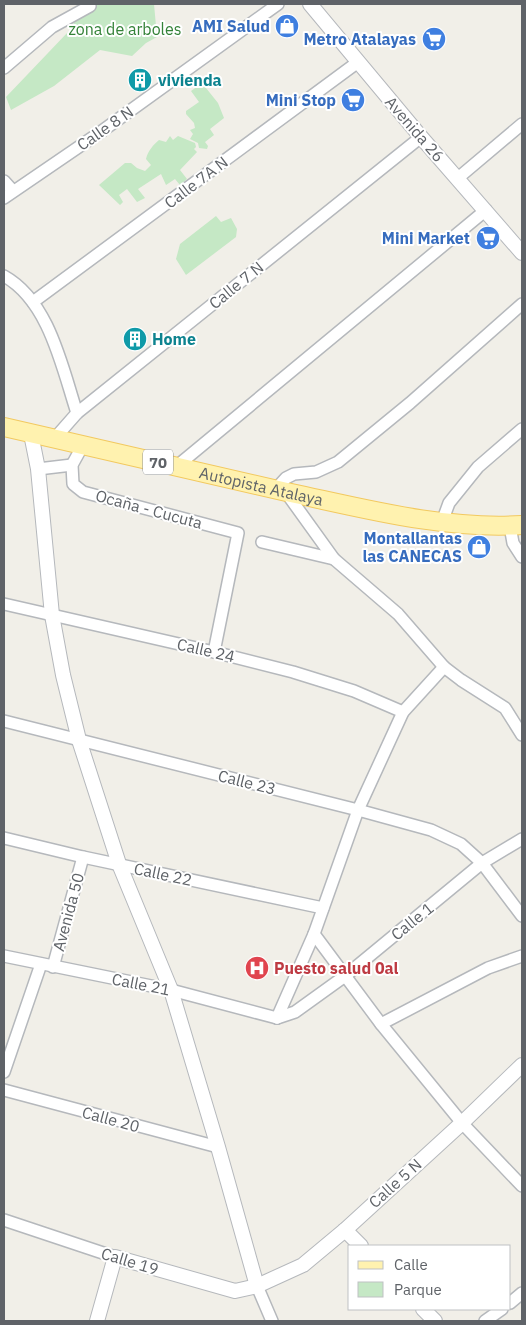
<svg xmlns="http://www.w3.org/2000/svg" width="526" height="1325" font-family="'IBM Plex Sans',sans-serif">
  <style>
    .green { fill: #c5e8c5 }
    .lines { fill: none; stroke-linecap: round; stroke-linejoin: round }
    .minor-casing { stroke: #b5b8bc; stroke-width: 14 }
    .tertiary-casing { stroke: #b5b8bc; stroke-width: 16 }
    .primary-casing { stroke: #f2c960; stroke-width: 20 }
    .minor { stroke: #fff; stroke-width: 11 }
    .tertiary { stroke: #fff; stroke-width: 14 }
    .primary { stroke: #fff2af; stroke-width: 18 }
    .labels { text-anchor: middle; dominant-baseline: central; stroke-width: 4; stroke-linejoin: round; paint-order: stroke }
    .shield { fill: #fff; stroke: #8f9295; stroke-width: 1 }
    .shield-label { font-size: 15px; font-weight: bold; fill: #5f6368 }
    .shop-label { font-size: 16px; font-weight: bold; fill: #366cbe; stroke: #fff; text-anchor: end }
    .park-label { font-size: 16px; fill: #348238; stroke: #fff }
    .culture-label { font-size: 16px; font-weight: bold; fill: #0d838f; stroke: #fff; text-anchor: start }
    .street-label { font-size: 16px; fill: #5f6368; stroke: #fff }
    .health-label { font-size: 16px; font-weight: bold; fill: #be3a42; stroke: #fff; text-anchor: start }
  </style>
  <rect width="100%" height="100%" fill="#f1efe8"/>
  <g class="green">
    <polygon points="86,4 154,4 157,37 146,43 132,56 100,50 54,86 11,110 6,97 68,32"/>
    <polygon points="202,83 218,103 224,118 210,129 214,135 205,142 208,146 207,149 199,148 198,143 190,139 193,134 190,130 195,128 194,123 186,114 186,111 199,102 191,91"/>
    <path d="M 170,136 L 173,140 L 178,136 L 195,143 L 196,147 L 194,149 L 197,152 L 180,170 L 187,179 L 180,185 L 175,179 L 166,185 L 161,174 L 138,189 L 145,198 L 137,202 L 127,189 L 119,195 L 123,202 L 120,205 L 99,185 L 125,163 L 131,163 L 137,168 L 145,171 L 151,165 L 146,159 C 148,151 153,145 159,140 L 166,142 Z"/>
    <polygon points="216,216 221,222 231,218 237,229 236,237 186,275 176,259 180,244"/>
  </g>
  <g class="lines">
    <g class="minor-casing">
      <g id="minor">
        <polyline points="4,68 52,27 90,6"/>
        <polyline points="458,178 522,124"/>
        <polyline points="4,181 13,191"/>
        <polyline points="4,198 102,131 278,4"/>
        <path d="M 4,276 C 49,301 62,367 77,413"/>
        <polyline points="33,302 358,62"/>
        <polyline points="55,438 77,413 421,137"/>
        <polyline points="83,445 72,465 73,484 83,492 238,533 214,652"/>
        <polyline points="177,466 486,210"/>
        <polyline points="38,469 72,465"/>
        <polyline points="276,489 286,478 294,474 316,472 338,462 410,403 522,304"/>
        <polyline points="285,491 334,559 398,614 444,667 461,680 505,708 522,735"/>
        <polyline points="442,522 449,503 478,467 522,429"/>
        <polyline points="510,526 513,543 522,557"/>
        <polyline points="262,542 334,559"/>
        <polyline points="4,604 214,652 293,672 354,691 403,712"/>
        <polyline points="4,721 358,810 431,830 461,844 482,863 522,916"/>
        <polyline points="4,838 83,857 323,908"/>
        <polyline points="314,934 381,1024 462,1123 522,1186"/>
        <polyline points="4,956 171,990 277,1018"/>
        <polyline points="53,967 83,857"/>
        <polyline points="277,1018 314,934 358,810 403,712 444,667"/>
        <polyline points="277,1018 295,1012 345,976 482,863 522,839"/>
        <polyline points="381,1024 488,968 522,956"/>
        <polyline points="4,1072 41,964"/>
        <polyline points="4,1090 218,1147"/>
        <polyline points="4,1220 115,1257"/>
        <polyline points="257,1286 272,1321"/>
        <polyline points="510,1303 522,1293"/>
        <polyline points="485,1321 502,1309"/>
      </g>
    </g>
    <g class="tertiary-casing">
      <g id="tertiary">
        <polyline points="310,4 421,137 522,253"/>
        <polyline points="31,434 38,469 52,615 63,675 79,740 119,864 171,990 218,1147 257,1286"/>
        <polyline points="345,1230 361,1246"/>
        <polyline points="423,1309 435,1321"/>
        <polyline points="97,1321 115,1257 235,1291 257,1286 303,1265 345,1230 462,1123 522,1065"/>
      </g>
    </g>
    <g class="primary-casing">
      <g id="primary">
        <path id="s1" d="M 4,427 C 100,449 195,471 291,493 C 366,509 445,530 522,525"/>
      </g>
    </g>
    <use href="#minor" class="minor"/>
    <use href="#tertiary" class="tertiary"/>
    <use href="#primary" class="primary"/>
  </g>
  <defs>
    <g id="shop-disc" transform="scale(1.25)"><circle r="9.5" fill="#3f7fe0" stroke="#fff"/><path d="M-5-2.5h2.3a2.7 3.5 0 0 1 5.4 0H5L5.5 6h-11ZM-1.5-2.5h3a1.5 2.3 0 0 0-3 0Z" fill="#fff"/></g>
    <g id="supermarket-disc" transform="scale(1.25)"><circle r="9.5" fill="#3f7fe0" stroke="#fff"/><path d="M-6-5.5h2.5l.6 2H6L4.5 2H-2.5L-4.4-4H-6ZM-1.5 3.2a1.3 1.3 0 1 0 .1 0ZM3 3.2a1.3 1.3 0 1 0 .1 0Z" fill="#fff"/></g>
    <g id="building-disc" transform="scale(1.25)"><circle r="9.5" fill="#0f9aa8" stroke="#fff"/><path d="M-4-6H4V6H1V3H-1V6H-4ZM-2.5-4.3h1.7v1.8h-1.7ZM.8-4.3h1.7v1.8H.8ZM-2.5-1h1.7V.8h-1.7ZM.8-1h1.7V.8H.8Z" fill="#fff"/></g>
    <g id="hospital-disc" transform="scale(1.25)"><circle r="9.5" fill="#e0444e" stroke="#fff"/><path d="M-5-5h3v3.5h4V-5h3V5h-3V1.5h-4V5h-3Z" fill="#fff"/></g>
  </defs>
  <g fill-rule="evenodd">
    <use href="#shop-disc" x="287" y="26"/>
    <use href="#supermarket-disc" x="434" y="39"/>
    <use href="#building-disc" x="140" y="80"/>
    <use href="#supermarket-disc" x="353" y="100"/>
    <use href="#supermarket-disc" x="488" y="238"/>
    <use href="#building-disc" x="135" y="339"/>
    <use href="#shop-disc" x="479" y="547"/>
    <use href="#hospital-disc" x="257" y="968"/>
  </g>
  <g class="labels">
    <rect class="shield" x="143" y="449.5" width="30" height="25" rx="4"/>
    <g class="shield-label">
      <text x="158" y="462">70</text>
    </g>
    <g class="shop-label">
      <text x="270" y="26">AMI Salud</text>
      <text x="416" y="39">Metro Atalayas</text>
      <text x="336" y="100">Mini Stop</text>
      <text x="470" y="238">Mini Market</text>
      <text x="462" y="538">Montallantas<tspan x="462" dy="18">las CANECAS</tspan></text>
    </g>
    <g class="park-label">
      <text x="125" y="29">zona de arboles</text>
    </g>
    <g class="culture-label">
      <text x="158" y="80">vivienda</text>
      <text x="152" y="339">Home</text>
    </g>
    <g class="street-label">
      <text transform="translate(105 128) rotate(-35)">Calle 8 N</text>
      <text transform="translate(415 129) rotate(49)">Avenida 26</text>
      <text transform="translate(196 182) rotate(-37)">Calle 7A N</text>
      <text transform="translate(236 285) rotate(-39)">Calle 7 N</text>
      <text stroke="none"><textPath href="#s1" startOffset="264">Autopista Atalaya</textPath></text>
      <text transform="translate(149 509) rotate(15)">Ocaña - Cucuta</text>
      <text transform="translate(206 650) rotate(13)">Calle 24</text>
      <text transform="translate(247 782) rotate(14)">Calle 23</text>
      <text transform="translate(163 874) rotate(12)">Calle 22</text>
      <text transform="translate(68 912) rotate(-75)">Avenida 50</text>
      <text transform="translate(412 921) rotate(-39)">Calle 1</text>
      <text transform="translate(141 984) rotate(11)">Calle 21</text>
      <text transform="translate(111 1119) rotate(15)">Calle 20</text>
      <text transform="translate(395 1183) rotate(-42)">Calle 5 N</text>
      <text transform="translate(130 1261) rotate(17)">Calle 19</text>
    </g>
    <g class="health-label">
      <text x="274" y="968">Puesto salud 0al</text>
    </g>
  </g>
  <rect width="526" height="1325" fill="none" stroke="#5f6368" stroke-width="10"/>
  <rect x="348" y="1245" width="162" height="65" fill="#ffffff" stroke="#bfc1c3"/>
  <rect x="358" y="1261" width="25" height="8" fill="#fff2af" stroke="#bfc1c3"/>
  <text x="394" y="1270" font-size="15" fill="#5f6368">Calle</text>
  <rect x="358" y="1282" width="25" height="15" fill="#c5e8c5" stroke="#bfc1c3"/>
  <text x="394" y="1295" font-size="15" fill="#5f6368">Parque</text>
</svg>
